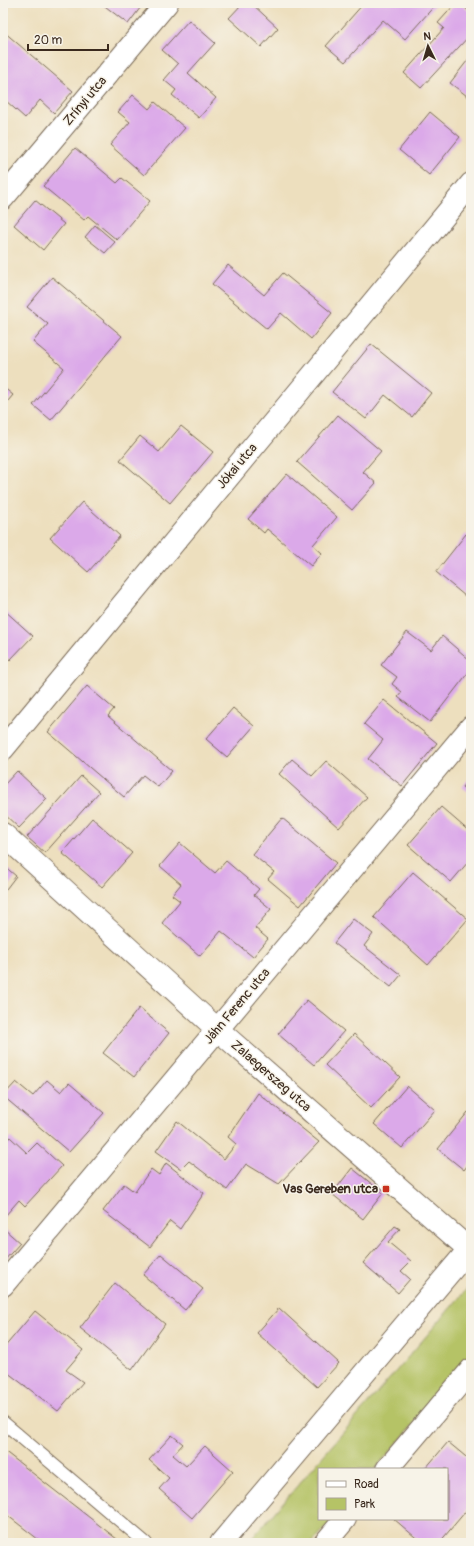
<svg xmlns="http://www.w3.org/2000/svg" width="474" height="1546" font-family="Pangolin,sans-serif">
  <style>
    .green { fill: #b5c366; stroke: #787642 }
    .building { fill: #dba9e9 }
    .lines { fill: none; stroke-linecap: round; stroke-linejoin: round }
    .lane-casing { stroke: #796956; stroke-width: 14 }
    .street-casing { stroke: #796956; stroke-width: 24 }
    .lane { stroke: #fff; stroke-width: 12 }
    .street { stroke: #fff; stroke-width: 22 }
    .poi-dot { fill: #c8321e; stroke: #f7f3e8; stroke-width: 1.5 }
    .labels { text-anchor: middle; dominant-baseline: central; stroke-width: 3; stroke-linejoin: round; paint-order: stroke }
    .street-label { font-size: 13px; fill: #3b2a1e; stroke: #f7f3e8 }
    .poi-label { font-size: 13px; font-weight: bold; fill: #3b2a1e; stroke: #f7f3e8; text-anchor: end }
  </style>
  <rect width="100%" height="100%" fill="#f7f3e8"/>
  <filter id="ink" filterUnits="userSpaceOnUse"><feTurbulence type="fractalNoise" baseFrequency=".025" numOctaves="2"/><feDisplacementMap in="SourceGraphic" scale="8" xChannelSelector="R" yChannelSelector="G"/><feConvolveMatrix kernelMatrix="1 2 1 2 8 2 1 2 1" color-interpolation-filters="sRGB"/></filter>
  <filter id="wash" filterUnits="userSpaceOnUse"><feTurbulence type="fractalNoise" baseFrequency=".012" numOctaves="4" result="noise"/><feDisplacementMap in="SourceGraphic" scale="16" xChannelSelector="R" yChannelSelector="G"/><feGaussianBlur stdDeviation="0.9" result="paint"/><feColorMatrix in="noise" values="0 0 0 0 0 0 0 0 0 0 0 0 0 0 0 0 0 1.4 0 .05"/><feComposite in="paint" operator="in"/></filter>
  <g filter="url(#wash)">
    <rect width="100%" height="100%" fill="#eddfbe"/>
    <polygon class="green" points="471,1284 471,1357 375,1469 319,1469 319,1519 333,1519 312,1543 248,1543"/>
    <g id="blocks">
      <g class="building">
        <polygon points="101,3 144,3 128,24"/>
        <polygon points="243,3 251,3 278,28 261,47 229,18"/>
        <polygon points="364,3 437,3 405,39 383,20 345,62 326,46"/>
        <polygon points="456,3 460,3 471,13 471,34 421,88 404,73 444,28 438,23"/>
        <polygon points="189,20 215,43 188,73 216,98 199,118 172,95 176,90 164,80 178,64 162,50"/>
        <polygon points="3,31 73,91 54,113 40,100 25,118 5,100 3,102"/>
        <polygon points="471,56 471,99 450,83"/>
        <polygon points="133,95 149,109 155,102 185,128 144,175 110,145 130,122 118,112"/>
        <polygon points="430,112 460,137 429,175 399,150"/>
        <polygon points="3,134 8,138 3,144"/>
        <polygon points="75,148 117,183 122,178 150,201 117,240 88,216 84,220 43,186"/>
        <polygon points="35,200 64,224 43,250 14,225"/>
        <polygon points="95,225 115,242 105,253 85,237"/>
        <polygon points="228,265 264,295 283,273 332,313 311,339 281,313 267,329 212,284"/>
        <polygon points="52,277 122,336 51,420 33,405 64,368 33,342 48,324 27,307"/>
        <polygon points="371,344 431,393 412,417 385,395 366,419 332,392"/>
        <polygon points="3,387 13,395 3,407"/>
        <polygon points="338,415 381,451 363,472 376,483 352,510 297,462"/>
        <polygon points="181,426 213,452 170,503 120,460 140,436 159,452"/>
        <polygon points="287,474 337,517 313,545 322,553 311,566 267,529 264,533 248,519"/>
        <polygon points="82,502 120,536 88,572 50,538"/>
        <polygon points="466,534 471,539 471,601 436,572"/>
        <polygon points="3,609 33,636 10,660 3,654"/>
        <polygon points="407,632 431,650 442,636 471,661 471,669 430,722 398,697 402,692 392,684 397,677 381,665"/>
        <polygon points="87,686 114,709 108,716 172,771 158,787 143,775 124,797 48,732"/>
        <polygon points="384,700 437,743 402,786 368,759 383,740 364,724"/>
        <polygon points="233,708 254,726 227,757 206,739"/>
        <polygon points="292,759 312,776 326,761 367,797 339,828 279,774"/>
        <polygon points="17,771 47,799 19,828 3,813 3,786"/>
        <polygon points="81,776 99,792 45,853 27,837"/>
        <polygon points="471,776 471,794 462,787"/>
        <polygon points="441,807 471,833 471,863 469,861 451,882 408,845"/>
        <polygon points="92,818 132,853 102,887 62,853"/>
        <polygon points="282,818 336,863 300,906 268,879 274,872 252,854"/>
        <polygon points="180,843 215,873 226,861 259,889 254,895 271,909 255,928 268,939 253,957 221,931 200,956 162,923 180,901 172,895 181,884 160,866"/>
        <polygon points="3,865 16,876 3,893"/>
        <polygon points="413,872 468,919 428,965 374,917"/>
        <polygon points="353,919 373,934 364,946 401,975 391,987 334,943"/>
        <polygon points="307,1000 344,1031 314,1065 278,1034"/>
        <polygon points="139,1008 169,1033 134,1077 103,1053"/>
        <polygon points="354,1034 400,1077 371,1108 325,1065"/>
        <polygon points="47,1080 61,1092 69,1083 104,1113 69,1152 3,1096 16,1082 33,1096"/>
        <polygon points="407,1086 435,1110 402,1148 374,1124"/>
        <polygon points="258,1093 319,1142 279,1184 246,1164 227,1190 189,1161 181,1169 156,1151 177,1121 224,1159 236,1144 228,1137"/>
        <polygon points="468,1112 471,1114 471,1161 464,1170 438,1149"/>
        <polygon points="10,1137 27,1153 37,1143 62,1166 25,1206 19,1200 5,1216 3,1215 3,1176 5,1173 3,1172 3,1145"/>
        <polygon points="166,1163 204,1193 180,1229 170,1221 150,1247 103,1211 124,1184 135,1192 151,1169 159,1175"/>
        <polygon points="352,1168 383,1193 363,1219 332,1194"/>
        <polygon points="395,1226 400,1229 388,1242 411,1261 401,1271 410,1279 398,1293 363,1263"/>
        <polygon points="3,1228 20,1243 3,1262"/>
        <polygon points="161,1254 203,1289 185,1310 143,1275"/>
        <polygon points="115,1283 165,1324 132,1370 80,1328"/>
        <polygon points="279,1308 339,1363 317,1387 257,1333"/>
        <polygon points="35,1311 83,1350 66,1370 83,1382 58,1411 3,1369 3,1349"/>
        <polygon points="172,1435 183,1444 173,1455 186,1466 205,1446 233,1471 192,1518 159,1489 169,1478 149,1460"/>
        <polygon points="448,1442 471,1461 471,1505 439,1543 422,1543 394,1519 447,1519 447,1469 425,1469"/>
        <polygon points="3,1450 122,1543 43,1543 3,1512"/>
      </g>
    </g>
  </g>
  <g filter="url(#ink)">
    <use href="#blocks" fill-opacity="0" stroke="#796956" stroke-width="1"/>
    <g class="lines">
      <g class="lane-casing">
        <polyline id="lane" points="3,1422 146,1543"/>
      </g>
      <g class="street-casing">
        <g id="street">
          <polyline points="3,198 167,3"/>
          <polyline points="3,749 471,184"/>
          <polyline points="3,834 217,1029 471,1251"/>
          <polyline points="3,1285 471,727"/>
          <polyline points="387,1469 471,1370"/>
          <polyline points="221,1543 471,1247"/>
          <polyline points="325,1543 345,1519"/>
        </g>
      </g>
      <use href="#lane" class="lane"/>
      <use href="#street" class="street"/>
    </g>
  </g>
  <rect class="poi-dot" x="382" y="1185" width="8" height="8" rx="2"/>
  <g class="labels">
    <g class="street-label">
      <text transform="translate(85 101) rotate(-50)">Zrínyi utca</text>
      <text transform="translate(237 466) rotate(-50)">Jókai utca</text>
      <text transform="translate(237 1006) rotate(-50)">Jáhn Ferenc utca</text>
      <text transform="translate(271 1076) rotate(41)">Zalaegerszeg utca</text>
    </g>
    <g class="poi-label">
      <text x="378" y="1189">Vas Gereben utca</text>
    </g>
  </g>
  <rect width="474" height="1546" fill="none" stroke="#f7f3e8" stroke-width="16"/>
  <rect x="318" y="1468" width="130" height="52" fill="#f7f3e8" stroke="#aca397"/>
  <rect x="326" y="1481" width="20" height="6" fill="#ffffff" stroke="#aca397"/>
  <text x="354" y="1488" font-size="12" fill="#3b2a1e">Road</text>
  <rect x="326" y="1498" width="20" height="12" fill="#b5c366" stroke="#aca397"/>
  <text x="354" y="1508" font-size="12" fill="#3b2a1e">Park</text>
  <g transform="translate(428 46) rotate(355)" stroke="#f7f3e8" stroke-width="3" paint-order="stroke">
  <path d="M0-3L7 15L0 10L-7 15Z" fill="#3b2a1e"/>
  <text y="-6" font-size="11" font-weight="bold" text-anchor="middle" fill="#3b2a1e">N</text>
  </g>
  <path d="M28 44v6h80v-6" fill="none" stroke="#3b2a1e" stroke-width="2"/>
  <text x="34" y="44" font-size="12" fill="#3b2a1e" stroke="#f7f3e8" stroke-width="3" paint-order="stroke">20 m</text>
</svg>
